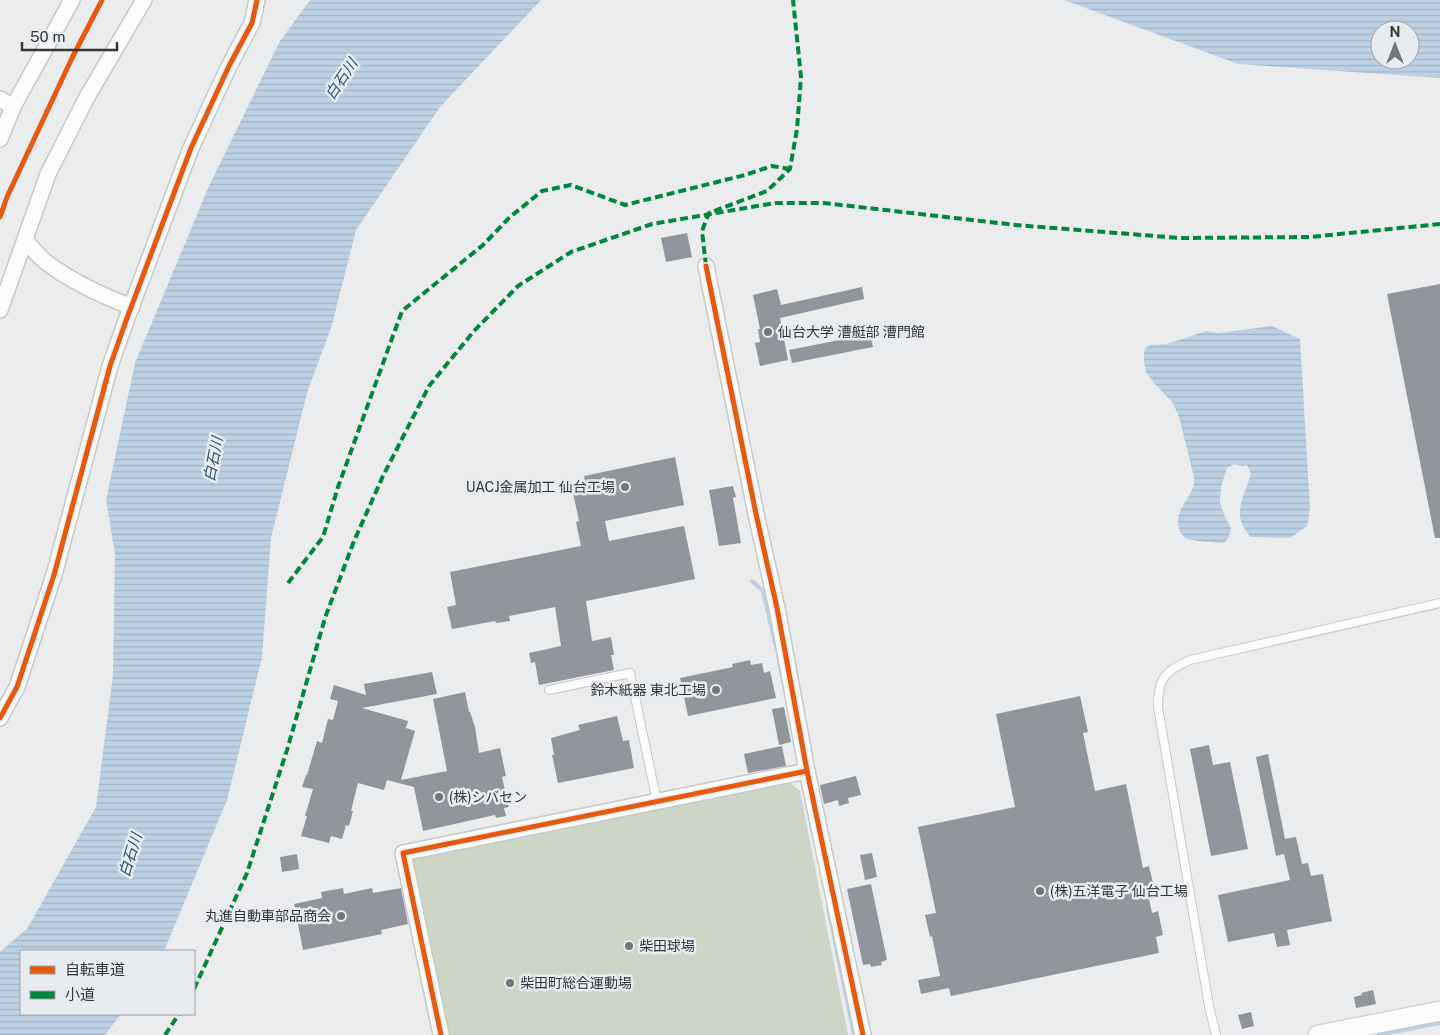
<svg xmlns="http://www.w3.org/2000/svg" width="1440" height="1035" font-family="'Public Sans','Noto Sans JP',sans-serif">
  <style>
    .garden { fill: #cdd5c7 }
    .water { fill: url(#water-rules); fill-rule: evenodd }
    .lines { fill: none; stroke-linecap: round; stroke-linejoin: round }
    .stream { stroke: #bdd1e3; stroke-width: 4 }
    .building { fill: #91969c }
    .service-casing { stroke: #c6c8c9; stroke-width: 10 }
    .minor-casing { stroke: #c6c8c9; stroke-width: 18 }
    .tertiary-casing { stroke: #c6c8c9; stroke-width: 21 }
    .service { stroke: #fcfcfc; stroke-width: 8 }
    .minor { stroke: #fcfcfc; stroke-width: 15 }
    .tertiary { stroke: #fcfcfc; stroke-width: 19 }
    .quiet { stroke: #00873e; stroke-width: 4; stroke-dasharray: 8 4; stroke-linecap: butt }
    .cycleway-casing { stroke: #e8ecf0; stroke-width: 8 }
    .cycleway { stroke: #e8590c; stroke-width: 5 }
    .poi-dot { fill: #747678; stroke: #e8ecf0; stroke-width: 2 }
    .labels { text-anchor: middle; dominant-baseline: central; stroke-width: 5; stroke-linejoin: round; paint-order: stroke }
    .poi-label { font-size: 14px; fill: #353638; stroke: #e8ecf0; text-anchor: start }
    .water-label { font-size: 15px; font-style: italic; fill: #2a5578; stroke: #e8ecf0 }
  </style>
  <defs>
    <pattern id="water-rules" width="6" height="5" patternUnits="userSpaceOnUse" patternTransform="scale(1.25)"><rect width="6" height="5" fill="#bdd1e3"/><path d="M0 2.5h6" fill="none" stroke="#a3b4c4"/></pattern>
  </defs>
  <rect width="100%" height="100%" fill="#eaecee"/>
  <polygon class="garden" points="789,781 800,791 848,1035 447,1035 409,857"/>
  <g class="water">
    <polygon points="310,0 541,0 440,107 356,230 332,325 307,393 271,538 262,657 227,800 164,951 21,951 21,1014 121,1014 105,1035 0,1035 0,952 27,929 96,807 113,675 115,554 106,500 135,363 209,186 280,41"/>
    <path d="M 1064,0 L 1440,0 L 1440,78 L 1238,64 ZM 1380,30 L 1410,30 L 1410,60 L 1380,60 Z"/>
    <path d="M 1272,326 L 1300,339 L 1310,508 L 1307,526 L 1290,538 L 1251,537 C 1230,514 1244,498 1251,474 L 1247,465 L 1242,466 L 1234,464 L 1227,468 L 1221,487 L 1220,503 L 1225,517 L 1231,528 L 1229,537 L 1224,543 C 1214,542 1198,542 1188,539 C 1183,537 1180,533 1179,528 C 1173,508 1197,495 1194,477 L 1179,417 L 1173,403 L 1154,383 L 1146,372 L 1144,361 L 1144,352 L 1146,347 L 1151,345 L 1167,344 L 1206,331 L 1218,333 Z"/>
  </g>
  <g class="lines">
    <g class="stream">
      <polyline points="752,581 763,591 768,613"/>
      <polyline points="769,617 770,623"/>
      <polyline points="771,626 777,651"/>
      <polyline points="778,656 782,677"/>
      <polyline points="828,907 854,1035"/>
      <polyline points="1379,1035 1440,1023"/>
    </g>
  </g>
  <g class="building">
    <polygon points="687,233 692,257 666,262 661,238"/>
    <polygon points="1440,284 1440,538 1435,538 1387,294"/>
    <polygon points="862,287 864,299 780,318 788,360 760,366 755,343 760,342 758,329 760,329 753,295 777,289 781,305"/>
    <polygon points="870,334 873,347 792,363 789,350"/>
    <polygon points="675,457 684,505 605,521 609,541 684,526 695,579 586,601 592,641 611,637 614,655 611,655 614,670 539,685 535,662 531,663 529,653 561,646 555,607 509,616 510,621 496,623 495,621 452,629 447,607 456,605 450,572 581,546 576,522 579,521 571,484 585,481 584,476"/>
    <polygon points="733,486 736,497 733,498 741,543 719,546 709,490"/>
    <polygon points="750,660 751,665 762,663 764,673 770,671 776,698 688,716 680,678 733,667 732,664"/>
    <polygon points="432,672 437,694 362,708 408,721 406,728 415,731 401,780 447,771 433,699 465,692 469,712 470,712 475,727 479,753 500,748 506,776 502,777 509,807 504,808 506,816 496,818 495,815 423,831 414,787 387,780 384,790 358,783 351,811 353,811 349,826 346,825 342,839 331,836 329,843 301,836 307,816 305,816 313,789 302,787 306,775 307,775 317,741 322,743 328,719 333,720 338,701 330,699 334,685 366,695 364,684"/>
    <polygon points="1080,696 1088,732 1083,733 1095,791 1126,784 1143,868 1149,866 1155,892 1148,894 1152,913 1158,911 1163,935 1156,937 1159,953 951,996 949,988 921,994 918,980 940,976 932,936 930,937 925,915 936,913 918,827 1015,807 996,714"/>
    <polygon points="784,707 791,742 779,745 772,709"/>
    <polygon points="617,716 623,741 629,740 634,768 558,783 552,755 554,755 551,738 580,730 578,725"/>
    <polygon points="1209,745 1213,765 1230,762 1248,849 1211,856 1190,749"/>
    <polygon points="782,746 786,766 748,773 744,754"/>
    <polygon points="1268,754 1285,839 1296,837 1302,864 1308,863 1311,876 1323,874 1332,921 1287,930 1290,945 1277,947 1274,933 1228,942 1218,895 1290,880 1284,854 1276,856 1256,757"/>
    <polygon points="856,776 861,795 848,798 849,803 839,806 838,800 824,804 820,785"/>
    <polygon points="872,853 877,877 865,880 860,855"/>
    <polygon points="297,854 299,869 282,872 280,857"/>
    <polygon points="871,884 887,960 881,962 882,965 871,967 870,964 863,965 847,889"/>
    <polygon points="343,888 344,894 372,888 373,893 401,888 408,924 381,930 382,934 303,950 294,904 322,898 321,892"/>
    <polygon points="1373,990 1376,1004 1356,1008 1354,997 1362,995 1361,993"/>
    <polygon points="1251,1012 1254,1026 1242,1029 1238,1015"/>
  </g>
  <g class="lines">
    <g class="service-casing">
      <g id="service">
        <polyline points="549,690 630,673 657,802"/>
        <path d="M 1216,1035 L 1209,1006 L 1158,707 C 1158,678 1165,671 1190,660 L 1440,603"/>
      </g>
    </g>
    <g class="minor-casing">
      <g id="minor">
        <polyline points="0,99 13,107 0,139"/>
        <polyline points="13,107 72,0"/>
        <path d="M 25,240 C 32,248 39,257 47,263 C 71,281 103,296 132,307"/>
        <polyline points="706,266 756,514 777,608 807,771 863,1035"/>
        <polyline points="0,310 48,174 87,97 144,0"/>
        <polyline points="0,718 17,687 54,575 110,366 127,318 191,148 229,66 252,23 257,0"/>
        <polyline points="441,1035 403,853 807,771"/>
      </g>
    </g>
    <g class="tertiary-casing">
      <polyline id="tertiary" points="1318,1035 1440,1011"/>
    </g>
    <use href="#service" class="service"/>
    <use href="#minor" class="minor"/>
    <use href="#tertiary" class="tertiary"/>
    <g class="quiet">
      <polyline points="706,266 702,231 709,213 767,191 790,169 797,129 801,77 793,0"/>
      <polyline points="288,583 323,537 338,487 402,311 483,245 510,217 542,191 571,185 625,205 745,175 772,166 790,169"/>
      <polyline points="194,989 247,873 287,750 325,618 354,541 383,476 429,386 474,331 518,286 571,252 652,224 775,203 824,203 1016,225 1180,238 1310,237 1440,224"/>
      <polyline points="165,1035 179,1014"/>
    </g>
    <g class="cycleway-casing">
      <g id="cycleway">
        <polyline points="0,217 7,197 72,58 102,0"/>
        <polyline points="706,266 756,514 777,608 807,771 863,1035"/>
        <polyline points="0,718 17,687 54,575 110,366 127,318 191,148 229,66 252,23 257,0"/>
        <polyline points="441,1035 403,853 807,771"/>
      </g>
    </g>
    <use href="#cycleway" class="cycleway"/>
  </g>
  <g class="poi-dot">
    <circle cx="768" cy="332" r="5"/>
    <circle cx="625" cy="487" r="5"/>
    <circle cx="716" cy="690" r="5"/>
    <circle cx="439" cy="797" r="5"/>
    <circle cx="1040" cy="891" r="5"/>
    <circle cx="341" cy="916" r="5"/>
    <circle cx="629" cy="946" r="5"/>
    <circle cx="510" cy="983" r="5"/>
  </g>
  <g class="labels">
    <g class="poi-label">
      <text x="778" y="332">仙台大学 漕艇部 漕門館</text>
      <text x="615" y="487" text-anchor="end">UACJ金属加工 仙台工場</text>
      <text x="706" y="690" text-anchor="end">鈴木紙器 東北工場</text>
      <text x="449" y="797">(株)シバセン</text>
      <text x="1050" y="891">(株)五洋電子 仙台工場</text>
      <text x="331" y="916" text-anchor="end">丸進自動車部品商会</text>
      <text x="639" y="946">柴田球場</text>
      <text x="520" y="983">柴田町総合運動場</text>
    </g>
    <g class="water-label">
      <text transform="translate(341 79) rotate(-56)">白石川</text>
      <text transform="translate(213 459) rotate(-79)">白石川</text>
      <text transform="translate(130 855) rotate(-73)">白石川</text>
    </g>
  </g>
  <rect x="20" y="950" width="175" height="65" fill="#e8ecf0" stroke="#a0a3a6"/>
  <rect x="30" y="966" width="25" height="8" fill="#e8590c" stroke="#a0a3a6"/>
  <text x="65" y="975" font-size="15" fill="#353638">自転車道</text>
  <rect x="30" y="991" width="25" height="8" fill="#00873e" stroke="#a0a3a6"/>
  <text x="65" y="1000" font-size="15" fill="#353638">小道</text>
  <g transform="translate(1395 45)"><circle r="24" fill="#e8ecf0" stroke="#a0a3a6"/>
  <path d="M0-4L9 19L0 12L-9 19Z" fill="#747678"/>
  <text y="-8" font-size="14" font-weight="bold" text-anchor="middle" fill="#353638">N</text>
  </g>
  <path d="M22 42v8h95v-8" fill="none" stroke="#353638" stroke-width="2.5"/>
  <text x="30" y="42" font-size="15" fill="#353638" stroke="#e8ecf0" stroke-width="4" paint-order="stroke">50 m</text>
</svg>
